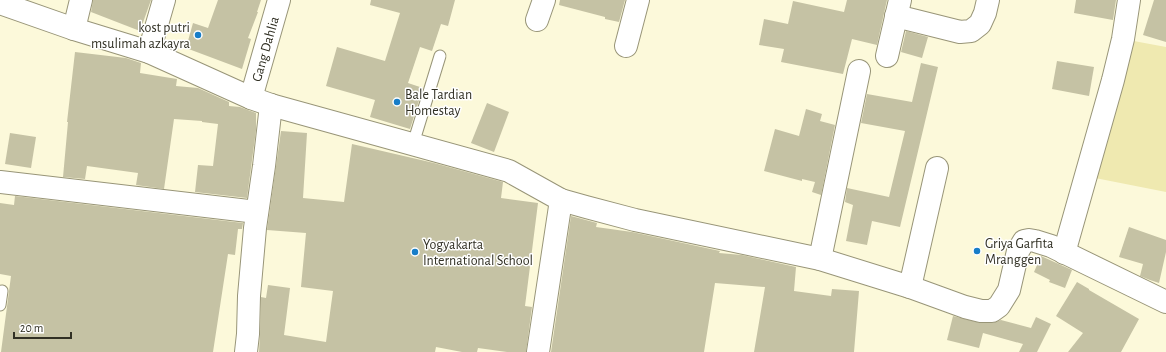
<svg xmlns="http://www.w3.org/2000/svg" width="1166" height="352" viewBox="0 0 1166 352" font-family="'Alegreya Sans',sans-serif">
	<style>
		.green { fill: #efe9b0 }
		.building { fill: #c5c2a4 }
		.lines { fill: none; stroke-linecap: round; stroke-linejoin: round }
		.lane-casing { stroke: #989578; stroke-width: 13 }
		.street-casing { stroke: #989578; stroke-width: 24 }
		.lane { stroke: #fff; stroke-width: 11 }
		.street { stroke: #fff; stroke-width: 22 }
		.poi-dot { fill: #177dc8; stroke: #fff; stroke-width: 1.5 }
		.labels { text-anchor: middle; stroke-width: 3; stroke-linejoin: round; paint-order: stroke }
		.poi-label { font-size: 14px; fill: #313024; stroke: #fff; text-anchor: start }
		.street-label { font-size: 14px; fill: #313024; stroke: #fff }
	</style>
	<rect width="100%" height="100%" fill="#fcf9da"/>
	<!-- green -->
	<polygon class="green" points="1123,39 1166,47 1166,192 1085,176"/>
	<!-- building -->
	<g class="building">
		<polygon points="93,0 151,0 140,31 91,12"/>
		<polygon points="218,0 261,0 257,12 258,12 248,38 251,39 242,69 186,48 193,23 208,28"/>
		<polygon points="371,0 455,0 448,26 441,24 432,51 420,47 408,83 423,88 410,129 370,117 375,100 326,86 337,47 385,61 400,13 370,5"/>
		<polygon points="560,0 625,0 619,22 605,19 605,17 559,5"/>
		<polygon points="847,0 887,0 877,45 852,39 843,74 781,62 784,49 759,45 764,19 788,24 793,1 844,12"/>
		<polygon points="1076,0 1116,0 1113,20 1074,13"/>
		<polygon points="1154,0 1166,0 1166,42 1143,35"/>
		<polygon points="906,31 928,37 922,58 901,52"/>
		<polygon points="75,52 126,58 141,63 140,73 177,79 176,86 198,88 229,102 229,106 240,107 256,113 256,130 247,198 195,192 198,165 213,166 218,124 202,122 202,121 174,119 164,189 136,185 138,173 87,166 85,179 63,177 68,122 67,122"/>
		<polygon points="1057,61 1094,67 1089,96 1052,89"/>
		<polygon points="921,63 938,67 900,227 872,221 867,245 846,241 853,205 845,202 847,188 889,197 905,131 861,123 867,94 912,102"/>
		<polygon points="487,103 509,112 494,152 471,143"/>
		<polygon points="806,109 822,114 820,121 835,125 821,195 812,192 815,182 802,179 802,181 764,171 775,129 799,136"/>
		<polygon points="281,131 307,133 303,198 344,202 352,144 434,163 503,182 501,198 538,203 525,306 532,307 526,352 507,352 478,348 477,352 462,352 436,347 435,352 259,352 260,334 261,297 266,298 268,285 290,288 284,335 326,342 333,291 301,287 306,233 267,230"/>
		<polygon points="10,133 36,137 31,168 5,164"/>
		<polygon points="15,196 243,223 242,229 238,229 235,255 228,254 213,352 1,352 11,276 0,274 0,203 14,205"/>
		<polygon points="571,216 597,223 596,227 632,232 720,251 719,253 742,255 796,267 794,291 831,296 832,289 859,291 854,352 754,352 765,287 715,283 704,352 551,352"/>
		<polygon points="1129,227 1166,240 1166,252 1159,283 1150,280 1140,276 1143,264 1119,257"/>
		<polygon points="1041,256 1072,270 1065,288 1049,282 1050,280 1034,272"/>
		<polygon points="1077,282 1089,289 1089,290 1139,319 1121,352 1068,352 1083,333 1056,316"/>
		<polygon points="953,316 981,323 992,323 1001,320 1031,328 1036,317 1051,324 1037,352 1019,352 1023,344 983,333 979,348 947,340"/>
	</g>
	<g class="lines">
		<!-- lane casing -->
		<g class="lane-casing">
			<g id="lane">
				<polyline points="413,144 440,56"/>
				<polyline points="0,305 2,291"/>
			</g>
		</g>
		<!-- street casing -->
		<g class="street-casing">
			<g id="street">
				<polyline points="0,3 74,29 149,52 251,98 271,105 509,171 561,200 586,207 635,220 820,259 910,287 965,307 981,311 992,311 999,306 1009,290 1018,251 1024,241 1029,240 1035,241 1051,246 1166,302"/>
				<polyline points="896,16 960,32 971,31 980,24 985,13 988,0"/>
				<polyline points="537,20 544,0"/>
				<polyline points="74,29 81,0"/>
				<polyline points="626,46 638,0"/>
				<polyline points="149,52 164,0"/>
				<polyline points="887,56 900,0"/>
				<polyline points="251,98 279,0"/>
				<polyline points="0,182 257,212"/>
				<polyline points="1064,253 1113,80 1123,39 1129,0"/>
				<polyline points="820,259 859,71"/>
				<polyline points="910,287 937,168"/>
				<polyline points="246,352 248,334 249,296 255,228 264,166 271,105"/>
				<polyline points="538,352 561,200"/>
			</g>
		</g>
		<!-- lane -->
		<use href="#lane" class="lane"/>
		<!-- street -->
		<use href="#street" class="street"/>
	</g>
	<!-- markers -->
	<g class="poi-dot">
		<circle cx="198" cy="35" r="4"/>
		<circle cx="397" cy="102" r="4"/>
		<circle cx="977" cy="251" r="4"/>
		<circle cx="415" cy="252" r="4"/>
	</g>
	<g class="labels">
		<!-- poi labels -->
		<g class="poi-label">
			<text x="190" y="32" text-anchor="end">kost putri<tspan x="190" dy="16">msulimah azkayra</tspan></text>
			<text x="405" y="99">Bale Tardian<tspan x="405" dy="16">Homestay</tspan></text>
			<text x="985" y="248">Griya Garfita<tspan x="985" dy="16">Mranggen</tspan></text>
			<text x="423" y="249">Yogyakarta<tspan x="423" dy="16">International School</tspan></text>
		</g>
		<!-- street labels -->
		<g class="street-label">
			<text transform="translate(265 49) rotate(-74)" y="5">Gang Dahlia</text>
		</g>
	</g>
	<!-- scale -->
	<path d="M14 332v6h57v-6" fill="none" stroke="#313024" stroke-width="2"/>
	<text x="20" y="332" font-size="12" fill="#313024" stroke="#ffffff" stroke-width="3" paint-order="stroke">20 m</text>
</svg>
